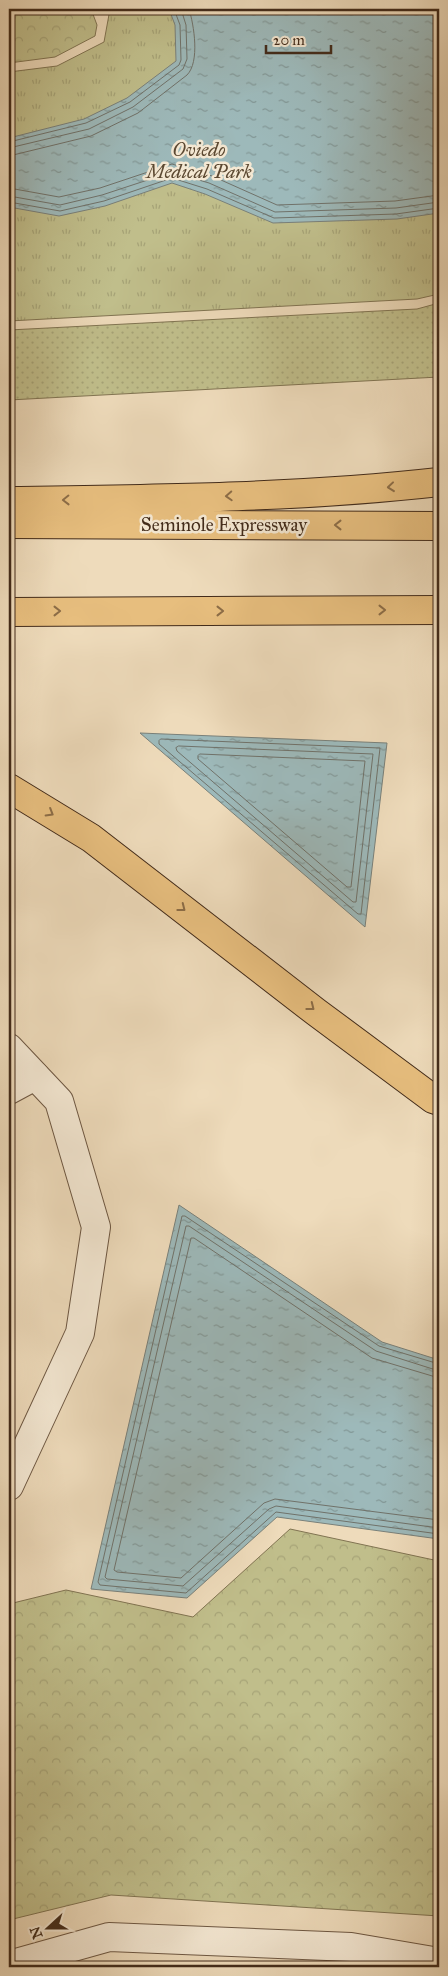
<svg xmlns="http://www.w3.org/2000/svg" width="448" height="1976" viewBox="0 0 448 1976" font-family="'IM FELL Great Primer',serif">
	<style>
		.grass { fill: url(#grass-dots); stroke: #817452 }
		.forest { fill: url(#forest-crowns); stroke: #817452 }
		.park { fill: url(#park-tufts); stroke: #817452 }
		.water { fill: url(#water-ripples); stroke: #79807a }
		.lines { fill: none; stroke-linecap: round; stroke-linejoin: round }
		.shore { stroke: #70726a; stroke-width: 1 }
		.minor-casing { stroke: #6d5742; stroke-width: 30 }
		.highway-casing { stroke: #422b1a; stroke-width: 30 }
		.minor { stroke: #f4e8d3; stroke-width: 28 }
		.highway { stroke: #e7be7e; stroke-width: 28 }
		.oneway { stroke: #8c6d47 }
		.labels { text-anchor: middle; stroke-width: 5; stroke-linejoin: round; paint-order: stroke }
		.park-label { font-size: 19px; font-style: italic; fill: #5b4831; stroke: #f4e8d3 }
		.street-label { font-size: 19px; fill: #422b1a; stroke: #f4e8d3 }
	</style>
	<defs>
		<pattern id="grass-dots" width="8" height="8" patternUnits="userSpaceOnUse" patternTransform="scale(1.25)"><rect width="8" height="8" fill="#c0be8b"/><path d="M2 2h.1M6 6h.1" fill="none" stroke="#a6a377" stroke-width="1.8" stroke-linecap="round"/></pattern>
		<pattern id="forest-crowns" width="20" height="18" patternUnits="userSpaceOnUse" patternTransform="scale(1.25)"><rect width="20" height="18" fill="#c0be8b"/><path d="M2 6a3 3 0 1 1 6 0M12 15a3 3 0 1 1 6 0" fill="none" stroke="#a6a377"/></pattern>
		<pattern id="park-tufts" width="24" height="20" patternUnits="userSpaceOnUse" patternTransform="scale(1.25)"><rect width="24" height="20" fill="#c0be8b"/><path d="M3 7l-1-3M5 7V3M7 7l1-3M15 17l-1-3M17 17v-4M19 17l1-3" fill="none" stroke="#a6a377"/></pattern>
		<pattern id="water-ripples" width="26" height="14" patternUnits="userSpaceOnUse" patternTransform="scale(1.25)"><rect width="26" height="14" fill="#9db9ba"/><path d="M2 4q2-2 4 0t4 0M15 11q2-2 4 0t4 0" fill="none" stroke="#829796"/></pattern>
	</defs>
	<rect width="100%" height="100%" fill="#eedbbb"/>
	<filter id="stains"><feTurbulence type="fractalNoise" baseFrequency=".004" numOctaves="4"/><feColorMatrix values="0 0 0 0 .2 0 0 0 0 .09 0 0 0 0 .02 0 0 0 .5 -.17"/></filter>
	<radialGradient id="worn" r=".72"><stop offset=".6" stop-color="#630" stop-opacity="0"/><stop offset="1" stop-color="#630" stop-opacity=".3"/></radialGradient>
	<!-- grass -->
	<polygon class="grass" points="439,303 439,377 9,400 9,330 417,309"/>
	<!-- forest -->
	<g class="forest">
		<polygon points="9,9 91,9 97,25 95,36 55,57 9,63"/>
		<polygon points="290,1529 434,1560 439,1563 439,1916 111,1895 9,1920 9,1604 66,1590 193,1617"/>
	</g>
	<!-- park -->
	<polygon class="park" points="110,9 439,9 439,294 417,299 9,321 9,72 57,66 104,42"/>
	<!-- water -->
	<g class="water">
		<polygon points="169,9 439,9 439,213 397,219 273,223 205,194 172,183 105,206 59,216 9,207 9,138 84,119 127,98 176,61 175,25"/>
		<polygon points="140,733 387,743 365,927"/>
		<polygon points="179,1205 382,1342 439,1360 439,1539 277,1517 187,1598 91,1589"/>
	</g>
	<g class="lines">
		<!-- shore -->
		<g class="shore">
			<polyline points="9,142 86,123 130,102 179,65 181,60 180,25 174,9"/>
			<polyline points="9,148 89,129 133,107 183,69 187,59 186,25 181,9"/>
			<path d="M9,156l82,-20 47,-23 49,-38c13,-13 7,-50 2,-66"/>
			<polyline points="9,188 59,197 100,188 172,164 212,176 277,205 395,201 439,195"/>
			<polyline points="9,196 60,205 102,195 172,172 209,183 275,212 396,208 439,202"/>
			<polyline points="9,202 60,211 104,201 172,178 207,189 274,218 396,214 439,208"/>
			<polygon points="161,739 380,748 361,914 358,914 159,744 159,741"/>
			<polygon points="179,746 373,754 356,902 353,902 177,751 176,748"/>
			<polygon points="200,754 365,761 351,887 347,887 198,759 198,756"/>
			<polyline points="439,1364 379,1346 185,1216 182,1216 98,1582 100,1585 186,1593 276,1512 439,1534"/>
			<polyline points="439,1371 376,1351 189,1226 186,1226 105,1577 107,1579 183,1586 269,1509 276,1506 439,1528"/>
			<polyline points="439,1378 372,1358 194,1238 191,1238 114,1570 117,1572 181,1578 264,1503 275,1499 439,1520"/>
		</g>
		<!-- minor casing -->
		<g class="minor-casing">
			<g id="minor">
				<polyline points="9,1048 59,1101 96,1227 80,1333 9,1486"/>
				<polyline points="9,1090 35,1076"/>
				<polyline points="9,1965 109,1937 351,1947 439,1962"/>
			</g>
		</g>
		<!-- highway casing -->
		<g class="highway-casing">
			<g id="highway">
				<path d="M9,501c143,-2 287,-3 430,-19"/>
				<polyline points="9,524 439,526"/>
				<polyline points="9,612 439,610"/>
				<polyline points="9,788 91,838 316,1012 433,1099 439,1101"/>
			</g>
		</g>
		<!-- minor -->
		<use href="#minor" class="minor"/>
		<!-- highway -->
		<use href="#highway" class="highway"/>
	</g>
	<!-- one-way arrows -->
	<defs><path id="oneway-chevron" d="M-2-3.5L2.5 0L-2 3.5" fill="none" stroke-width="1.6" stroke-linecap="round" stroke-linejoin="round" transform="scale(1.25)"/></defs>
	<g class="oneway">
		<use href="#oneway-chevron" transform="translate(391 487) rotate(174)"/>
		<use href="#oneway-chevron" transform="translate(229 496) rotate(177)"/>
		<use href="#oneway-chevron" transform="translate(66 500) rotate(179)"/>
		<use href="#oneway-chevron" transform="translate(338 525) rotate(-180)"/>
		<use href="#oneway-chevron" transform="translate(382 610)"/>
		<use href="#oneway-chevron" transform="translate(57 611)"/>
		<use href="#oneway-chevron" transform="translate(220 611)"/>
		<use href="#oneway-chevron" transform="translate(50 813) rotate(31)"/>
		<use href="#oneway-chevron" transform="translate(182 908) rotate(38)"/>
		<use href="#oneway-chevron" transform="translate(311 1007) rotate(38)"/>
	</g>
	<g class="labels">
		<!-- park labels -->
		<g class="park-label">
			<text x="199" y="156">Oviedo<tspan x="199" dy="22">Medical Park</tspan></text>
		</g>
		<!-- street labels -->
		<g class="street-label">
			<text x="224" y="531">Seminole Expressway</text>
		</g>
	</g>
	<!-- margin -->
	<rect width="448" height="1976" fill="none" stroke="#eedbbb" stroke-width="30"/>
	<rect x="10" y="10" width="428" height="1956" fill="none" stroke="#422b1a" stroke-width="2.5"/>
	<rect x="15" y="15" width="418" height="1946" fill="none" stroke="#422b1a"/>
	<!-- north arrow -->
	<g transform="translate(48 1928) rotate(249)" stroke="#f4e8d3" stroke-width="4" paint-order="stroke">
	<path d="M0-4L9 19L0 12L-9 19Z" fill="#422b1a"/>
	<text y="-8" font-size="14" font-weight="bold" text-anchor="middle" fill="#422b1a">N</text>
	</g>
	<!-- scale -->
	<path d="M266 45v8h65v-8" fill="none" stroke="#422b1a" stroke-width="2.5"/>
	<text x="273" y="45" font-size="15" fill="#422b1a" stroke="#f4e8d3" stroke-width="4" paint-order="stroke">20 m</text>
	<rect width="100%" height="100%" filter="url(#stains)"/>
	<rect width="100%" height="100%" fill="url(#worn)"/>
</svg>
